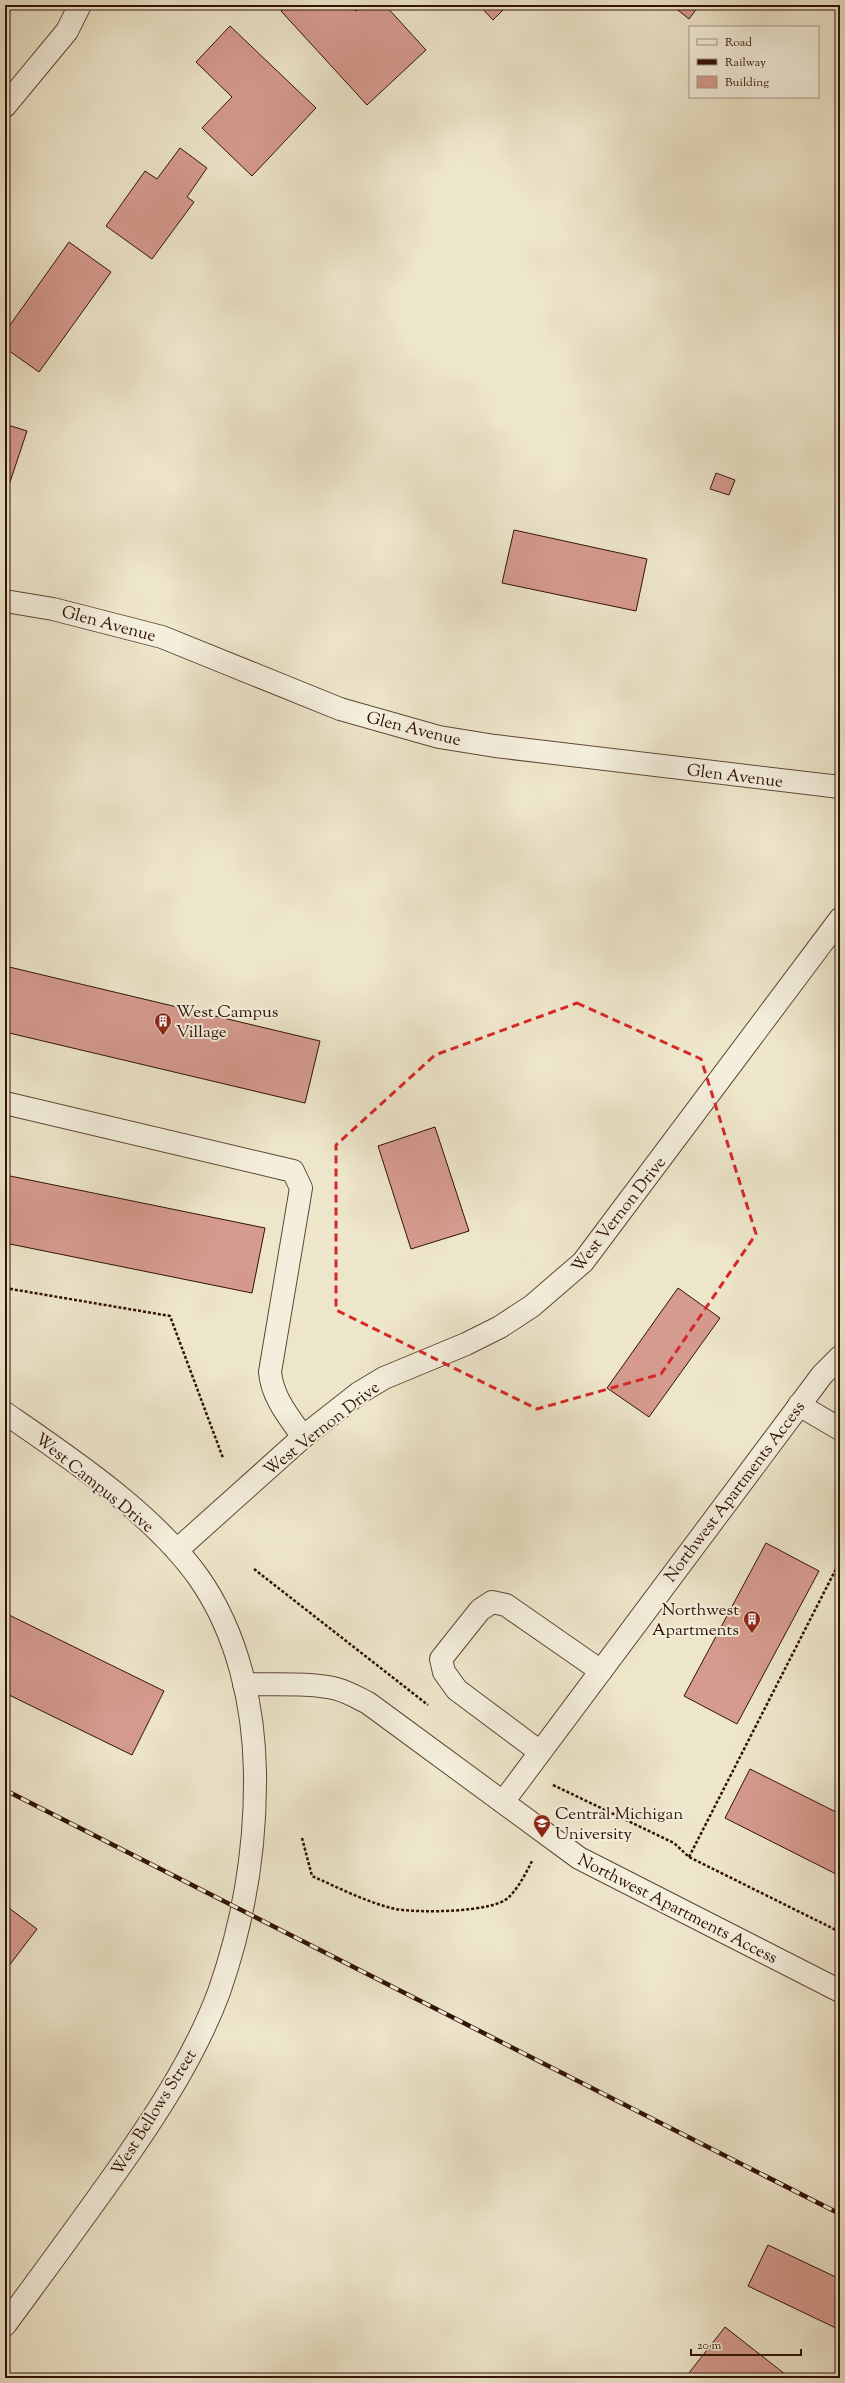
<svg xmlns="http://www.w3.org/2000/svg" width="845" height="2383" viewBox="0 0 845 2383" font-family="'Sorts Mill Goudy',serif">
	<style>
		.building { fill: #d69b8f; stroke: #301205 }
		.lines { fill: none; stroke-linecap: round; stroke-linejoin: round }
		.minor-casing { stroke: #604736; stroke-width: 24 }
		.path { stroke: #301205; stroke-width: 2.5; stroke-dasharray: 3 2; stroke-linecap: butt }
		.minor { stroke: #f4efdd; stroke-width: 22 }
		.rail-casing { stroke: #301205; stroke-width: 4.5 }
		.rail { stroke: #f4efdd; stroke-width: 3; stroke-dasharray: 9; stroke-linecap: butt }
		.marked { fill: none; stroke: #d62828; stroke-width: 3; stroke-dasharray: 8 5; stroke-linejoin: round }
		.labels { text-anchor: middle; stroke-width: 4; stroke-linejoin: round; paint-order: stroke }
		.street-label { font-size: 17px; fill: #301205; stroke: #f4efdd }
		.poi-label { font-size: 17px; fill: #301205; stroke: #f4efdd; text-anchor: start }
	</style>
	<rect width="100%" height="100%" fill="#eee6cb"/>
	<filter id="stains"><feTurbulence type="fractalNoise" baseFrequency=".005" numOctaves="4"/><feColorMatrix values="0 0 0 0 .2 0 0 0 0 .09 0 0 0 0 .02 0 0 0 .5 -.17"/></filter>
	<radialGradient id="worn" r=".72"><stop offset=".6" stop-color="#630" stop-opacity="0"/><stop offset="1" stop-color="#630" stop-opacity=".3"/></radialGradient>
	<!-- building -->
	<g class="building">
		<polygon points="288,5 351,5 356,11 362,5 385,5 426,50 367,105 281,11"/>
		<polygon points="479,5 508,5 493,20"/>
		<polygon points="676,5 695,5 698,7 689,19 674,7"/>
		<polygon points="230,26 316,108 252,176 202,128 232,97 196,62"/>
		<polygon points="180,148 207,168 187,197 194,202 152,259 106,226 145,171 157,179"/>
		<polygon points="69,242 111,272 39,372 5,348 5,332"/>
		<polygon points="5,424 27,431 5,497"/>
		<polygon points="716,473 735,480 729,495 710,489"/>
		<polygon points="514,530 647,559 636,611 502,583"/>
		<polygon points="5,966 320,1041 305,1103 5,1032"/>
		<polygon points="435,1127 469,1231 411,1249 378,1146"/>
		<polygon points="5,1175 265,1228 252,1293 5,1243"/>
		<polygon points="678,1288 720,1318 649,1417 607,1388"/>
		<polygon points="766,1543 819,1571 737,1724 684,1696"/>
		<polygon points="5,1613 164,1691 132,1755 5,1693"/>
		<polygon points="750,1769 840,1814 840,1876 725,1818"/>
		<polygon points="5,1905 37,1929 5,1971"/>
		<polygon points="768,2245 840,2279 840,2330 748,2286"/>
		<polygon points="725,2327 790,2378 685,2378"/>
	</g>
	<g class="lines">
		<!-- minor casing -->
		<g class="minor-casing">
			<g id="minor">
				<polyline points="5,106 67,31 80,5"/>
				<polyline points="5,601 53,609 162,637 340,709 439,737 495,746 840,787"/>
				<path d="M5,1103l288,68 8,17 -31,184c2,25 19,45 33,65"/>
				<polyline points="799,1405 840,1429"/>
				<path d="M5,1413c65,45 148,100 194,165 39,56 55,128 56,195 1,76 -11,148 -36,219 -22,59 -57,114 -93,166 -39,56 -80,111 -121,167"/>
				<polyline points="177,1550 303,1437 359,1393 384,1378 466,1344 500,1327 532,1306 583,1262 840,919"/>
				<path d="M244,1684c27,1 68,-2 93,5 11,3 21,9 31,14l211,155 261,133"/>
				<polyline points="540,1752 457,1690 444,1672 441,1659 480,1610 492,1602 506,1605 601,1671"/>
				<polyline points="503,1802 822,1375 840,1357"/>
			</g>
		</g>
		<!-- path -->
		<g class="path">
			<polyline points="5,1288 170,1316 223,1458"/>
			<polyline points="254,1569 428,1705"/>
			<polyline points="553,1785 674,1843 689,1857 840,1932"/>
			<path d="M302,1838l10,38c27,12 54,26 83,33 22,4 99,4 114,-12 10,-10 17,-24 23,-36"/>
			<polyline points="689,1857 840,1561"/>
		</g>
		<!-- minor -->
		<use href="#minor" class="minor"/>
		<!-- rail casing -->
		<g class="rail-casing">
			<polyline id="rail" points="5,1790 840,2214"/>
		</g>
		<!-- rail -->
		<use href="#rail" class="rail"/>
	</g>
	<!-- marked area -->
	<path class="marked" d="M577,1003l124,56 55,175 -95,140 -124,35 -201,-99v-165l99,-90z"/>
	<!-- icons -->
	<defs>
		<g id="building-pin" transform="scale(0.9)"><path d="M0 17L-7.5 6A9.5 9.5 0 1 1 7.5 6Z" fill="#8f2418" stroke="#f4efdd"/><path d="M-4-6H4V6H1V3H-1V6H-4ZM-2.5-4.3h1.7v1.8h-1.7ZM.8-4.3h1.7v1.8H.8ZM-2.5-1h1.7V.8h-1.7ZM.8-1h1.7V.8H.8Z" fill="#fff"/></g>
		<g id="university-pin" transform="scale(0.9)"><path d="M0 17L-7.5 6A9.5 9.5 0 1 1 7.5 6Z" fill="#8f2418" stroke="#f4efdd"/><path d="M0-5L7-2L0 1L-7-2ZM-4 1L0 2.5L4 1V4Q0 6-4 4Z" fill="#fff"/></g>
	</defs>
	<g fill-rule="evenodd">
		<use href="#building-pin" x="163" y="1021"/>
		<use href="#building-pin" x="752" y="1619"/>
		<use href="#university-pin" x="542" y="1823"/>
	</g>
	<g class="labels">
		<!-- street labels -->
		<g class="street-label">
			<text transform="translate(109 623) rotate(15)" y="6">Glen Avenue</text>
			<text transform="translate(414 728) rotate(14)" y="6">Glen Avenue</text>
			<text transform="translate(735 775) rotate(7)" y="6">Glen Avenue</text>
			<text transform="translate(618 1214) rotate(-52)" y="6">West Vernon Drive</text>
			<text transform="translate(321 1428) rotate(-38)" y="6">West Vernon Drive</text>
			<text transform="translate(95 1482) rotate(39)" y="6">West Campus Drive</text>
			<text transform="translate(734 1491) rotate(-53)" y="6">Northwest Apartments Access</text>
			<text transform="translate(678 1908) rotate(27)" y="6">Northwest Apartments Access</text>
			<text transform="translate(153 2112) rotate(-58)" y="6">West Bellows Street</text>
		</g>
		<!-- poi labels -->
		<g class="poi-label">
			<text x="176" y="1017">West Campus<tspan x="176" dy="20">Village</tspan></text>
			<text x="739" y="1615" text-anchor="end">Northwest<tspan x="739" dy="20">Apartments</tspan></text>
			<text x="555" y="1819">Central Michigan<tspan x="555" dy="20">University</tspan></text>
		</g>
	</g>
	<!-- margin -->
	<rect width="845" height="2383" fill="none" stroke="#eee6cb" stroke-width="20"/>
	<rect x="6" y="6" width="833" height="2371" fill="none" stroke="#301205" stroke-width="2"/>
	<rect x="10" y="10" width="825" height="2363" fill="none" stroke="#301205"/>
	<!-- legend -->
	<rect x="689" y="26" width="130" height="72" fill="#f4efdd" stroke="#a69787"/>
	<rect x="697" y="39" width="20" height="6" fill="#f4efdd" stroke="#a69787"/>
	<text x="725" y="46" font-size="12" fill="#301205">Road</text>
	<rect x="697" y="59" width="20" height="6" fill="#301205" stroke="#a69787"/>
	<text x="725" y="66" font-size="12" fill="#301205">Railway</text>
	<rect x="697" y="76" width="20" height="12" fill="#d69b8f" stroke="#a69787"/>
	<text x="725" y="86" font-size="12" fill="#301205">Building</text>
	<!-- scale -->
	<path d="M691 2349v6h110v-6" fill="none" stroke="#301205" stroke-width="2"/>
	<text x="697" y="2349" font-size="12" fill="#301205" stroke="#f4efdd" stroke-width="3" paint-order="stroke">20 m</text>
	<rect width="100%" height="100%" filter="url(#stains)"/>
	<rect width="100%" height="100%" fill="url(#worn)"/>
</svg>
